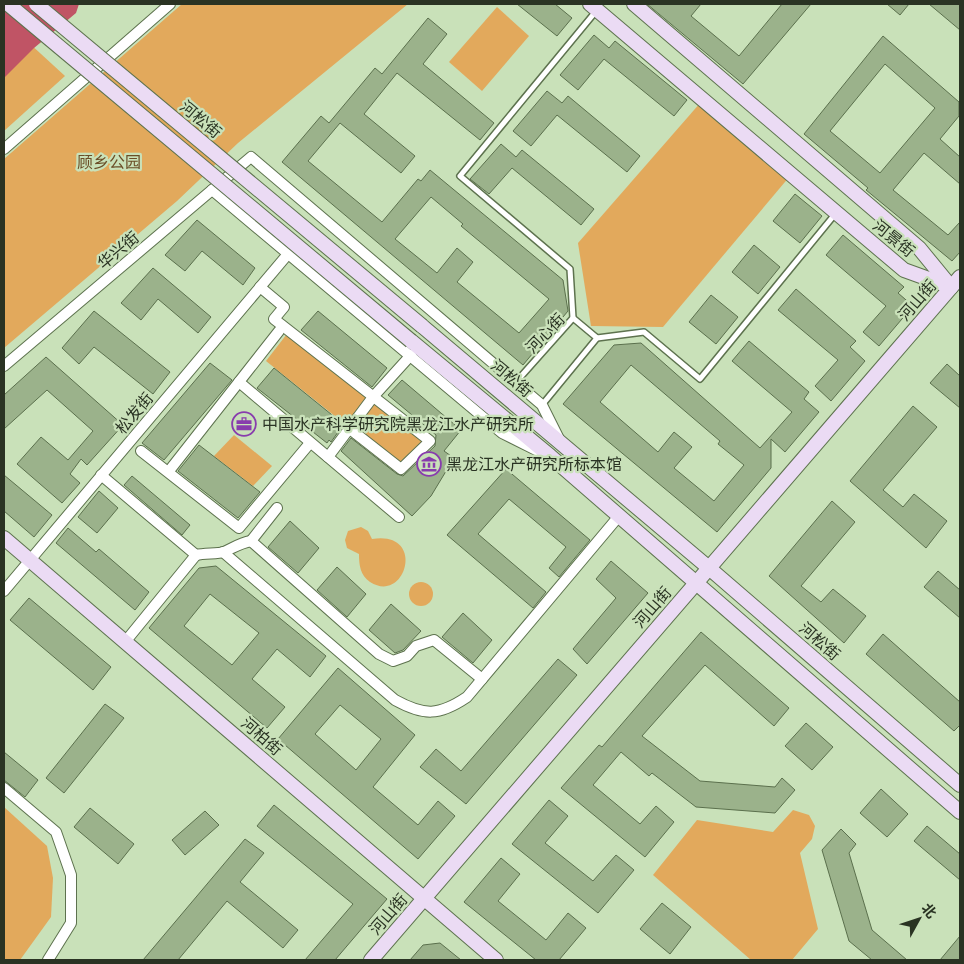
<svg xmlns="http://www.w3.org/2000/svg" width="964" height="964" viewBox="0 0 964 964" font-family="Inter,'Noto Sans SC',sans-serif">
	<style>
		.green { fill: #e2a95c }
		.water { fill: #c05465 }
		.building { fill: #9bb28b; stroke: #5b704d; fill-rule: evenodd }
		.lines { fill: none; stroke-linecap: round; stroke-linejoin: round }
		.lane-casing { stroke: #5d724e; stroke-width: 8 }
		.street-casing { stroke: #5d724e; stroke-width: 12 }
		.secondary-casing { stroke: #5d724e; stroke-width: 16 }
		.lane { stroke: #fff; stroke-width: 5 }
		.street { stroke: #fff; stroke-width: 10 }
		.secondary { stroke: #ebdbf4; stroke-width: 14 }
		.secondary-bridge-casing { stroke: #5d724e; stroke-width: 16; stroke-linecap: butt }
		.secondary-bridge { stroke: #ebdbf4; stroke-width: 14 }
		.labels { text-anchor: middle; stroke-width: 4.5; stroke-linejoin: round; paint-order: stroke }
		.street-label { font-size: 16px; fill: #2a3323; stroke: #c9e1b9 }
		.park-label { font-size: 16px; fill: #6b4e27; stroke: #c9e1b9 }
		.poi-label { font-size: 16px; fill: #2a3323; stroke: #c9e1b9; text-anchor: start }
	</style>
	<rect width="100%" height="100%" fill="#c9e1b9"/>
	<!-- green -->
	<g class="green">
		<polygon points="182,4 408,4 238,143 177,201 4,348 4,159"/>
		<polygon points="497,7 529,36 482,91 449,62"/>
		<polygon points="4,20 65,76 4,131"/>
		<polygon points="701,102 790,176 663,327 591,326 578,243"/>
		<polygon points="290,330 430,441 401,469 266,361"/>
		<polygon points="234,435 272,466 253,486 214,456"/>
		<path d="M361,527l7,4 4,8c55,-9 34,66 -2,43 -10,-7 -11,-17 -11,-28l-12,-6 -2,-8 3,-9z"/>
		<circle cx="421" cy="594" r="12"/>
		<polygon points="4,807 47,846 53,878 51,917 20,960 4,960"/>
		<polygon points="793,810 809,815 815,826 812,839 800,853 818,929 792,960 751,960 653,875 697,820 773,832"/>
	</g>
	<!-- water -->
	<polygon class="water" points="4,4 79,4 76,13 34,48 4,78"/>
	<!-- building -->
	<g class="building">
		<polygon points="517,4 555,4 572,18 557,36"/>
		<polygon points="647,4 701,4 691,16 739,56 782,4 811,4 743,84"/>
		<polygon points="887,4 909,4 900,15"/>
		<polygon points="929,4 960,4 960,30"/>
		<path d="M428,18l19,16 -24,30 71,59 -14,17 -83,-67 -33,41 51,42 -14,17 -61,-50 -32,38 74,61 36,-43 3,2 9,-11 133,110 5,31 -45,54 -241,-203 39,-46 8,7 46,-55 7,6zM431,197l32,27 -2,2 88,73 -30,34 -62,-51 16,-20 -16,-14 -20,25 -42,-34z"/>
		<polygon points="594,35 609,48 615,41 687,100 674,116 604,59 578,90 560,75"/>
		<path d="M883,36l76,66v14l-19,23 20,18v27l-36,-31 -31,37 55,45 12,-13v30l-8,9 -86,-71 2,-2 -64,-54zM885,64l50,44 -55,65 -50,-42z"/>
		<polygon points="547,91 562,103 568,96 640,156 627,172 557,115 531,146 513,131"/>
		<polygon points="501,144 516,157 522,150 594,209 581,225 512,168 489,194 470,179"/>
		<polygon points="795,194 822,216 800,243 773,221"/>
		<polygon points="197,220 255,268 243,285 202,251 185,271 165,255"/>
		<polygon points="843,235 904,287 898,293 913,306 879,346 863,332 886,306 826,255"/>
		<polygon points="754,245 780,267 758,294 732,272"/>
		<polygon points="153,268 211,317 198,333 158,299 141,320 121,303"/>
		<polygon points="796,289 856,341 850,347 865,361 831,401 815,386 838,360 778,310"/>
		<polygon points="711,295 738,317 716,344 689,322"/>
		<polygon points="94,311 170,372 153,394 94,347 79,364 62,348"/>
		<polygon points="318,311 387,368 372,387 301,330"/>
		<path d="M749,341l60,51 -5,7 15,13 -34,40 -14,-13v29l-54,64 -154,-128 51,-59 27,-2 119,105 32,-36 -60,-51zM631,365l89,76 -2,3 26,21 -30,36 -40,-33 18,-21 -18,-15 -16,20 -58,-50z"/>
		<polygon points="46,357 123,425 87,465 81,459 70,474 80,483 62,503 17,464 41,437 68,460 93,431 47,390 4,429 4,395"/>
		<polygon points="210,363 232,380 164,460 142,443"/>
		<polygon points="947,364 960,376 960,408 930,383"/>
		<polygon points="274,368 342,423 343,425 331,442 329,440 327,443 257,388"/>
		<polygon points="402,380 461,430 444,451 454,458 431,496 412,516 341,451 351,438 397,474 403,476 435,446 436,435 388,395"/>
		<polygon points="913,406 937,427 883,490 903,507 914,494 947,521 926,548 850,481"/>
		<polygon points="199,445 260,492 238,518 178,471"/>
		<polygon points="506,469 590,540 559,577 549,568 566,547 509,499 478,534 546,592 533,608 447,535"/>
		<polygon points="4,475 52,515 34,537 4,511"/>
		<polygon points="132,476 190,525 182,535 124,485"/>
		<polygon points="99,491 118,508 97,533 78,517"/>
		<polygon points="832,501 855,522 801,586 821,602 833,589 866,616 844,643 769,576"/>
		<polygon points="290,521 319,548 298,573 268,547"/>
		<polygon points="68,528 96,552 99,549 149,592 135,610 56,543"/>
		<polygon points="611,561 648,593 587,664 573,649 616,598 596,579"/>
		<path d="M216,566l110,90 -16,21 -33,-28 -25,30 33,28 -18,21 -118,-100 50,-60zM210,594l49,39 -27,32 -48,-39z"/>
		<polygon points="337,567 366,594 347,617 317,590"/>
		<polygon points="938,571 960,590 960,618 924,587"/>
		<polygon points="29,598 111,667 93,690 10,620"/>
		<polygon points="391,604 421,631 403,650 395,653 369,630"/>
		<polygon points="463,613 492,640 473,663 442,637"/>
		<polygon points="701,632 789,708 774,726 705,665 642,736 700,781 775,787 782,778 795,790 775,813 696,807 652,773 649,776 621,752 593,785 640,824 656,806 674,822 645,857 561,788 599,745 602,747"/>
		<polygon points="883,634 960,702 960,725 954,731 866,654"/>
		<polygon points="558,659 577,675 466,804 420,767 436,749 461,771"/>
		<path d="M338,668l77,67 -42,52 45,38 20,-24 17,15 -37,43 -140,-120zM340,705l41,34 -25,31 -41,-36z"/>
		<polygon points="105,704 124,718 64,793 46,778"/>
		<polygon points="806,723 833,747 812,770 785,746"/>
		<polygon points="4,752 38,780 25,797 4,780"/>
		<polygon points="881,789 908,814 887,837 860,813"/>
		<polygon points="549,800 568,816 545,843 593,881 616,855 634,870 598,913 512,844"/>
		<polygon points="274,805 387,899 335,960 305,960 353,904 257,826"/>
		<polygon points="90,808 134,844 118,864 74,827"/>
		<polygon points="205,811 219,825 185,855 172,840"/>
		<polygon points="927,826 960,854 960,880 914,841"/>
		<polygon points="841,829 856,844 849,853 872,930 907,960 872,960 849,941 822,850"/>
		<polygon points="245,839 264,853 240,882 298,930 283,948 227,901 178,960 143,960"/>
		<polygon points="501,858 520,874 498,901 546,940 568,913 586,928 559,960 536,960 464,902"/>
		<polygon points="662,903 691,927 670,954 640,929"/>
		<polygon points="960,936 960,960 940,960"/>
		<polygon points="440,943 461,960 410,960 423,945"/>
	</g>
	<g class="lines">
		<!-- lane casing -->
		<g class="lane-casing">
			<g id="lane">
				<polyline points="573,318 570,269 460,176 597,10"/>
				<polyline points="597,338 644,332 700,379 836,213"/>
				<polyline points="516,382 573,318 597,338 542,405"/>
			</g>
		</g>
		<!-- street casing -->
		<g class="street-casing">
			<g id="street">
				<polyline points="4,149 170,4"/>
				<polyline points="212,190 502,433 536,450"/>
				<polyline points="260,287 284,307 274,319 430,441 401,469 350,429"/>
				<polyline points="4,366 251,157 542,405 559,439"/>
				<polyline points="239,382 399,517"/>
				<polyline points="141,451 239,528 310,443"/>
				<polyline points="328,457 373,397 411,355"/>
				<polyline points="169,471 279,331"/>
				<path d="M101,475l95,80c9,-2 21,-1 28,-3 9,-4 16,-9 27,-11l128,113 14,7 14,-5 9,-10 18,-6 48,39"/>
				<polyline points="251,541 277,508"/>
				<path d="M223,552l172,148c29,16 44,16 72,-3l152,-181"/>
				<polyline points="4,591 288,254"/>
				<polyline points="125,642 196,555"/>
				<polyline points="4,788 56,832 71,875 71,923 48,960"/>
			</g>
		</g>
		<!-- secondary casing -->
		<g class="secondary-casing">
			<g id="secondary">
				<polyline points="590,4 904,270 951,287"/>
				<polyline points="634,4 919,248 951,287"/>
				<polyline points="422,326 709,568 960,785"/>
				<polyline points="411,341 550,456 960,812"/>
				<polyline points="4,538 496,960"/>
				<polyline points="371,960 960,277"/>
			</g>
		</g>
		<!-- lane -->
		<use href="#lane" class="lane"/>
		<!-- street -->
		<use href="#street" class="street"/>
		<!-- secondary -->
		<use href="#secondary" class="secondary"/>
		<!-- secondary-bridge casing -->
		<g class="secondary-bridge-casing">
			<g id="secondary-bridge">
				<polyline points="8,4 411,341"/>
				<polyline points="36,4 422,326"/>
			</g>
		</g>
		<!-- secondary-bridge -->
		<use href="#secondary-bridge" class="secondary-bridge"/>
	</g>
	<!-- icons -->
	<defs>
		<g id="office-ring" transform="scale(1.25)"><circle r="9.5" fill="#c9e1b9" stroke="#883cad" stroke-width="1.5"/><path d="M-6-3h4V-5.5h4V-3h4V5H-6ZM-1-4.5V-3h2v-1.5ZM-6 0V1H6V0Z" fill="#883cad"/></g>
		<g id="museum-ring" transform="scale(1.25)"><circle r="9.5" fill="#c9e1b9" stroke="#883cad" stroke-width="1.5"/><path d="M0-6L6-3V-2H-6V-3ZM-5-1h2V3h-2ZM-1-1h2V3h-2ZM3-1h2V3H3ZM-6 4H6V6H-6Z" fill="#883cad"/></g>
	</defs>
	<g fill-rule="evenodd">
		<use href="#office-ring" x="244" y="424"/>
		<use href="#museum-ring" x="429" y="464"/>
	</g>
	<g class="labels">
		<!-- street labels -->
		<g class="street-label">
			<text transform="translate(201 119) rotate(40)" y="6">河松街</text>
			<text transform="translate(894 238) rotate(39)" y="6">河景街</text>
			<text transform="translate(118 250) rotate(-40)" y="6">华兴街</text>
			<text transform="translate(917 300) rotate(-49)" y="6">河山街</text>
			<text transform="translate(545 333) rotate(-46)" y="6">河心街</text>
			<text transform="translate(512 378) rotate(40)" y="6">河松街</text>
			<text transform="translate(134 413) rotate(-50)" y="6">松发街</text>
			<text transform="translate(652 607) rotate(-49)" y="6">河山街</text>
			<text transform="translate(820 641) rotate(41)" y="6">河松街</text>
			<text transform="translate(262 736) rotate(41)" y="6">河柏街</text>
			<text transform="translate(388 914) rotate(-49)" y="6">河山街</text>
		</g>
		<!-- park labels -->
		<g class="park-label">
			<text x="109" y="168">顾乡公园</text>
		</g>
		<!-- poi labels -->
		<g class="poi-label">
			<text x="262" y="430">中国水产科学研究院黑龙江水产研究所</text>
			<text x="446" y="470">黑龙江水产研究所标本馆</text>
		</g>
	</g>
	<!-- border -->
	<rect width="964" height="964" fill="none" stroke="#2a3323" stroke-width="10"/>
	<!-- north arrow -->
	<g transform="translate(919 919) rotate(50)" stroke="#c9e1b9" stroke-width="4" paint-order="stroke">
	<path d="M0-4L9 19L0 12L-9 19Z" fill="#2a3323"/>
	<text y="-8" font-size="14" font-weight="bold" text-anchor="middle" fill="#2a3323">北</text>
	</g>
</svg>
